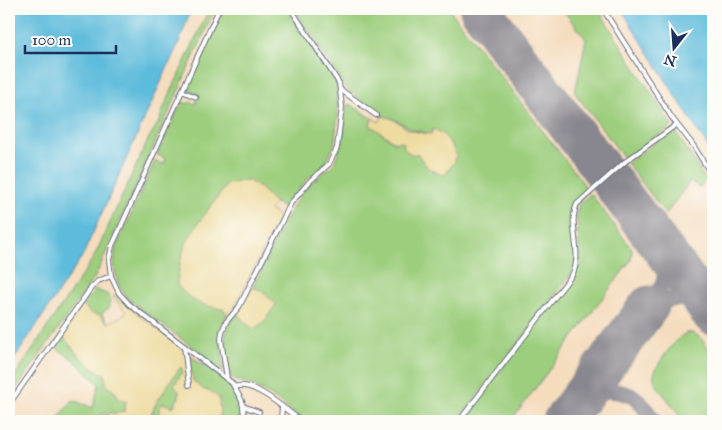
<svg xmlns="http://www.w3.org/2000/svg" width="722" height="430" viewBox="0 0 722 430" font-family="'IM FELL Great Primer',serif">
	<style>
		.green { fill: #9cce7d; stroke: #5c7e6e }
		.sand { fill: #eeda9e; stroke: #84847e }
		.water { fill: #5dbbdb; stroke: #3c759c }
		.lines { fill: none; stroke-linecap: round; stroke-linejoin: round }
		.taxiway { stroke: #88868e; stroke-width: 16 }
		.runway { stroke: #88868e; stroke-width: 41 }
		.service-casing { stroke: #676c7f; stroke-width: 6 }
		.service { stroke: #fff; stroke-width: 4 }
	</style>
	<rect width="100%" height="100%" fill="#fdfcf7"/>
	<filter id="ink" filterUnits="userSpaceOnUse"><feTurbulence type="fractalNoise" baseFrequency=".02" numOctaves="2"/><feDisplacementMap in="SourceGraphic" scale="10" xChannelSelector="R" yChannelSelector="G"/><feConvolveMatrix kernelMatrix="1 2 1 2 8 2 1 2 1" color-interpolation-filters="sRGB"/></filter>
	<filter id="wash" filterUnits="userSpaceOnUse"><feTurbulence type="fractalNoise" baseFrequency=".0096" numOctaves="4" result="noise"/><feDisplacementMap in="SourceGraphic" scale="20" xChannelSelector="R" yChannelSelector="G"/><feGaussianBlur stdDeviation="1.12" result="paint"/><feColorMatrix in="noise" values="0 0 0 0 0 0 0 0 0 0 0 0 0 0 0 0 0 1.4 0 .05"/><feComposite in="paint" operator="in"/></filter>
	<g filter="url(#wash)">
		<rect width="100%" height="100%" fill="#f4dcbd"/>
		<!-- green -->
		<g class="green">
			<polygon points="209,9 215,9 95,277 9,399 9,385 94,257 149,138 158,123 160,122 161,114"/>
			<path d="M224,9h63l49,73 2,33 -4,31 -9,19 -19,15 -22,29 -16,-12 -41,-13 -17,23 -25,39 -8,38 47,25 3,6 -8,15 5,41 -96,-72c-13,-15 -16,-33 -12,-52l39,-86 9,3 2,-5 -9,-4 25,-54 5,3 2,-2 6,2 5,-8 -13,-7z"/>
			<path d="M294,9h155l140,182 -13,12 -3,8 2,52 -5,13 -112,145h-154l-34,-26 -25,-13 -11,-2 -4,-4c-4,-25 -12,-41 7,-62l3,4 17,10 12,-13 -9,-25 -7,-3 33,-69 13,-21 12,-14 23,-19 9,-25 4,-34 3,-1 22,14 -2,7 25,18 4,-2 5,2 1,3 12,7 10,14 9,5h12c6,-13 11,-23 -2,-33 -5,-4 -6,-8 -13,-9l-2,4 -18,-4 -19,-11 -11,-3 -37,-27z"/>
			<polygon points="562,9 598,9 672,126 625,159 575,93 586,39"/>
			<polygon points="674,129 706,180 699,188 690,181 666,214 627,163"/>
			<path d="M591,194l41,55 -1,11 -120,161h-49l112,-145c10,-20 2,-44 3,-65l2,-7z"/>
			<polygon points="95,290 107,294 111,301 108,304 110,306 102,314 108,323 99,315 90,313 82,306"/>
			<path d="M686,333h7l7,4 13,18v66h-29l-29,-38c-1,-4 -2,-7 0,-12 5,-11 21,-33 31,-38z"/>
			<path d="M61,335c11,12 28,35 44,39 4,11 9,23 21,27l-1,9 -6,3 -18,1 -1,7h-44l17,-21 20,8 6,-24 -24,-23 -21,-15z"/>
			<path d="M190,357c28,18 49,28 52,64h-26l4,-7 -8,-22 -8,-2 -11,-9 -1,-9 -2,-2z"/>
			<path d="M179,368h4v3l-9,15 5,5c0,14 -10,17 -21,22l-2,8h-6l5,-16z"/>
		</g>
		<!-- sand -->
		<g class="sand">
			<path d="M383,116c10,2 15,6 23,12 7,4 17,5 25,6l2,-5c13,4 19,16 24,28l-3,1 1,4c-5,4 -6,9 -11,13h-2l-15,-8 -10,-14 -4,2 -9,-6v-6l-5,-2 -3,2 -26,-18 2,-7 7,4z"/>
			<path d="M248,180l13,9 14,14 -5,7 10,7 -45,89 -8,9 -3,-6c-19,-2 -36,-8 -47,-25 1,-12 4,-27 8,-38 10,-22 28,-41 42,-62z"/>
			<polygon points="253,287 260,290 276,304 265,321 254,329 248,325 237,314"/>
			<path d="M114,295l96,75 -20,-13v13l2,2 1,9 11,9 8,2 7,6 1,16 -4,7h-60l6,-18 11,4 6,-10v-6l-5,-5 9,-15 -2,-4 -5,6 -21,32 -7,16h-48l-1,-4 2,-3 18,-1 6,-2 1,-10 -9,-3 1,-3 -12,-11 -1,-10c-16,-4 -33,-27 -44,-39l21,-29h3l5,7 9,2 9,8 14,-7 4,-4 -12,-14z"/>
		</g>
		<!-- water -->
		<g class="water">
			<polygon points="9,9 191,9 180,40 83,255 9,367"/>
			<polygon points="621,9 713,9 713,155"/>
		</g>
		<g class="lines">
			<!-- taxiway -->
			<g class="taxiway">
				<path d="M648,311c22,-19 49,-15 65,7"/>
				<path d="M619,346c12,-20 29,-37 41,-57 19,-31 -22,-71 -39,-95"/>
				<polyline points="602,369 611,360 626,340"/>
				<path d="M565,421c14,-18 28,-35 54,-29 5,1 10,2 15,5 8,6 14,16 20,24"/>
			</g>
			<!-- runway -->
			<g class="runway">
				<polyline points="480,9 713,315"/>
				<polyline points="563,421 649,306"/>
			</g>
		</g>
	</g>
	<g filter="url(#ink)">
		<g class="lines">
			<!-- service casing -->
			<g class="service-casing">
				<g id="service">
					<polyline points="219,9 118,233 112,246 109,260 111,276 119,293 129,304 232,383 242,401 245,421"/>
					<polyline points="603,9 672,118 693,145 713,177"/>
					<polyline points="341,90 376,115"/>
					<polyline points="182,91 196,97"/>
					<polyline points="184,346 189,385"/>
					<polyline points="227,378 221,340 222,332 226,322 239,307 291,203 310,181 329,164 337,148 342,107 339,83 291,9"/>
					<path d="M235,387c18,-8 52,24 66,34"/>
					<polyline points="9,404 91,288 98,281 111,276"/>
					<polyline points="243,406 259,412"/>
					<polyline points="108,419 109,421"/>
					<polyline points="279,421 281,419 282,407"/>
					<path d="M459,421l113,-146c12,-22 -5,-49 5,-71l49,-43 50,-36"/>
				</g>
			</g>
			<!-- service -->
			<use href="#service" class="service"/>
		</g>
	</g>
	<!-- margin -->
	<rect width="722" height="430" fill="none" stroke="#fdfcf7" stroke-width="30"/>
	<!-- north arrow -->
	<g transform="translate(674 48) rotate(197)" stroke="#fdfcf7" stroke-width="4" paint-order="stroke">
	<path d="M0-4L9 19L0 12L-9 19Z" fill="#1b2f5e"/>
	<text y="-8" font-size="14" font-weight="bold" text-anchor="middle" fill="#1b2f5e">N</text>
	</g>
	<!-- scale -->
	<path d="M25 45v8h91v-8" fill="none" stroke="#1b2f5e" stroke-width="2.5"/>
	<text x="32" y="45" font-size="15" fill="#1b2f5e" stroke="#fdfcf7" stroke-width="4" paint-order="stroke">100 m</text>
</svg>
